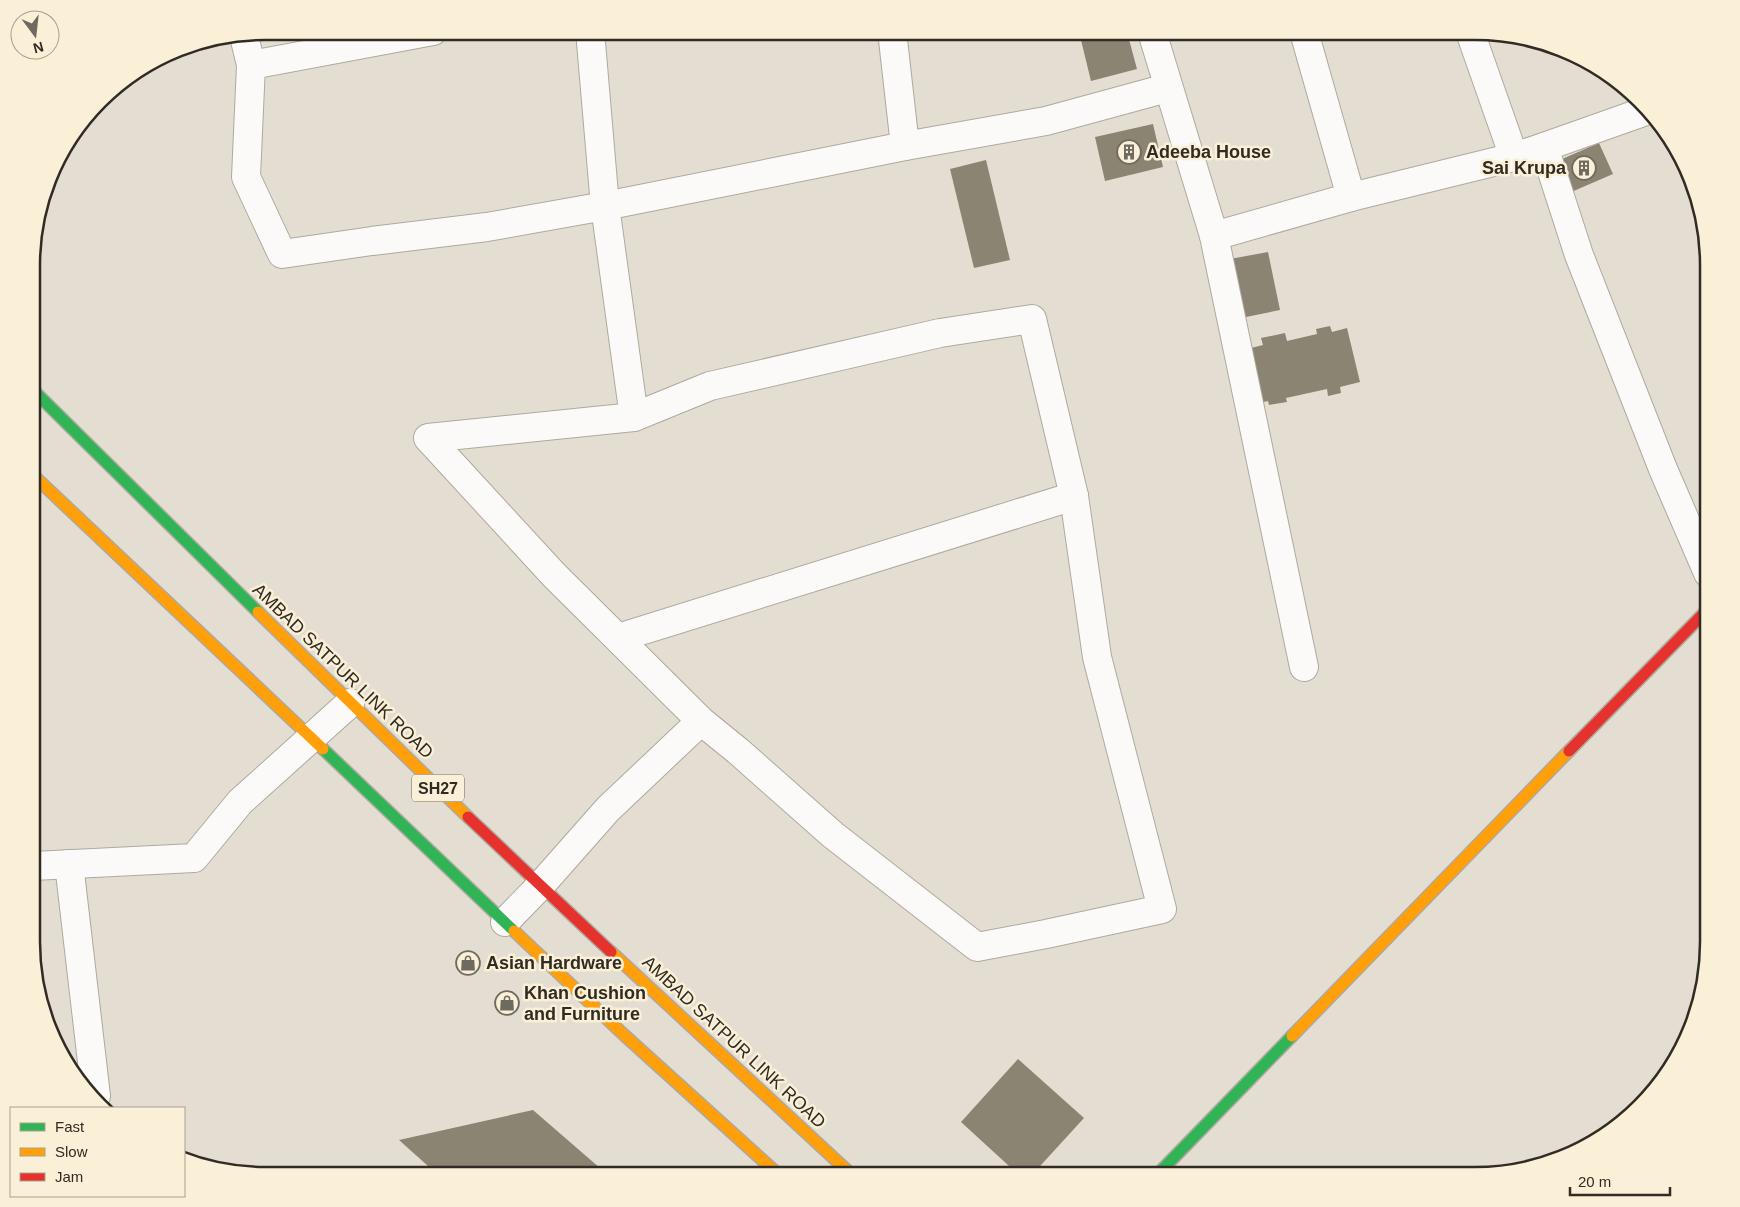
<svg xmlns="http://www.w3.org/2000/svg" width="1740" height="1207" viewBox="0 0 1740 1207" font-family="Helvetica,sans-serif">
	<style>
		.building { fill: #8b8473 }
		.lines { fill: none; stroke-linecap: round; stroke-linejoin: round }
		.street-casing { stroke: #aea9a0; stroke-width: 30 }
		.fast-casing { stroke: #aea9a0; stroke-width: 14 }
		.slow-casing { stroke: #aea9a0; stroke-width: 14 }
		.jam-casing { stroke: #aea9a0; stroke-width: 14 }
		.street { stroke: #fbfaf8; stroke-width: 28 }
		.fast { stroke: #30b455; stroke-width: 11 }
		.slow { stroke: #ff9f0a; stroke-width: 11 }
		.jam { stroke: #e5322d; stroke-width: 11 }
		.labels { text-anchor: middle; stroke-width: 5; stroke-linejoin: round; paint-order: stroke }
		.shield { fill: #faefd7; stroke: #6d6659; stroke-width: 1 }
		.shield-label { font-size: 16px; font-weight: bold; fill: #302b23 }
		.poi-label { font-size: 18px; font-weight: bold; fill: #302b23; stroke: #faefd7; text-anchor: start }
		.street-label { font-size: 18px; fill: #302b23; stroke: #faefd7 }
		.rim { fill: none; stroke: #302b23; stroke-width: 2.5 }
	</style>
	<rect width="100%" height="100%" fill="#e4ded2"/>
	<!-- building -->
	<g class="building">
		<polygon points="1099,32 1127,32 1137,69 1091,81 1080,36"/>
		<polygon points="1153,124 1163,167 1105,181 1095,137"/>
		<polygon points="1599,143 1613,174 1569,193 1555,162"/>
		<polygon points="986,160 1010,260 974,268 950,169"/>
		<polygon points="1268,252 1280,310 1241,318 1230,259"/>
		<polygon points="1330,326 1332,332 1347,328 1360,382 1340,387 1341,393 1328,396 1327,389 1286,398 1287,402 1269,405 1268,401 1255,404 1243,350 1263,345 1261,338 1285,333 1287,341 1317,334 1316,329"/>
		<polygon points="1018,1059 1084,1118 1031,1176 1020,1176 961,1122"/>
		<polygon points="533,1110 608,1175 438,1175 399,1140"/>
	</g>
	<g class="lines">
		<!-- street casing -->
		<g class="street-casing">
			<g id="street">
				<polyline points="590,31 605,206 634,417"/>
				<polyline points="892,31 905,146"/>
				<polyline points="1152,32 1214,236 1351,197 1514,157 1544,147 1579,255 1663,469 1708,573"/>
				<polyline points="1304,32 1351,197"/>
				<polyline points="1470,32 1514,157"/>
				<polyline points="244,36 251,65 246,177 282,254 372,241 487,227 605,206 905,146 1046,121 1167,88"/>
				<polyline points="251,65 433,31"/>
				<polyline points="1544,147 1643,112"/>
				<polyline points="1214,236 1304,667"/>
				<polyline points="618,638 1074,496"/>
				<polyline points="69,864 96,1096"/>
				<polyline points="33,866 194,858 240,802 350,703"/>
				<polyline points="505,922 540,886 608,809 701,721 554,575 428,438 634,417 710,386 940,333 1032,319 1074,496 1097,657 1162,909 1046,934 977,947 833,835 738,751 701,721"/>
			</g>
		</g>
		<!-- fast casing -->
		<g class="fast-casing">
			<g id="fast">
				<polyline points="33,390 258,612"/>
				<polyline points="323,749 514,931"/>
				<polyline points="1156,1176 1292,1036"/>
			</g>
		</g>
		<!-- slow casing -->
		<g class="slow-casing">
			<g id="slow">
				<polyline points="33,475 323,749"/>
				<polyline points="258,612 468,817"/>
				<polyline points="514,931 623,1034 779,1175"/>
				<polyline points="611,952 853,1176"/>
				<polyline points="1292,1036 1569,751"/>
			</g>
		</g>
		<!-- jam casing -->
		<g class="jam-casing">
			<g id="jam">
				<polyline points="1569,751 1708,609"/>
				<polyline points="468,817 611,952"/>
			</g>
		</g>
		<!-- street -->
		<use href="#street" class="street"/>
		<!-- fast -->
		<use href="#fast" class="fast"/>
		<!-- slow -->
		<use href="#slow" class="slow"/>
		<!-- jam -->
		<use href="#jam" class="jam"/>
	</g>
	<!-- icons -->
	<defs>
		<g id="building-ring" transform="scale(1.25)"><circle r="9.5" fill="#faefd7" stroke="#6f6a60" stroke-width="1.5"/><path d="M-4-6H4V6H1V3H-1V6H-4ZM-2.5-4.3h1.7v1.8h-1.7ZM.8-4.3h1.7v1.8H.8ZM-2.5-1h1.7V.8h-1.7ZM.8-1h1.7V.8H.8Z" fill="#6f6a60"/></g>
		<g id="shop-ring" transform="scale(1.25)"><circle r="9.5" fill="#faefd7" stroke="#6f6a60" stroke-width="1.5"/><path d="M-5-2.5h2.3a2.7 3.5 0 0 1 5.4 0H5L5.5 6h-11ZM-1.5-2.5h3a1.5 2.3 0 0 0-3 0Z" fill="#6f6a60"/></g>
	</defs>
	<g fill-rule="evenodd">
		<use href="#building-ring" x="1129" y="152"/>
		<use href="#building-ring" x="1584" y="168"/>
		<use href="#shop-ring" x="468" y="963"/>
		<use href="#shop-ring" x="507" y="1003"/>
	</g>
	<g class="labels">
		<!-- shield labels -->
		<rect class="shield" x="412" y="774.5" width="52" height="27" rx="4"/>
		<g class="shield-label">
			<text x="438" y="794">SH27</text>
		</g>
		<!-- poi labels -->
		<g class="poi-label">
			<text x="1146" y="158">Adeeba House</text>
			<text x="1566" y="174" text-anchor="end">Sai Krupa</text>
			<text x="486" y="969">Asian Hardware</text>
			<text x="524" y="999">Khan Cushion<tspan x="524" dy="21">and Furniture</tspan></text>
		</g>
		<!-- street labels -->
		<g class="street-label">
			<text transform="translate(343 671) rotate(44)" y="6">AMBAD SATPUR LINK ROAD</text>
			<text transform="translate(734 1042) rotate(43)" y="6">AMBAD SATPUR LINK ROAD</text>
		</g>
	</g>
	<!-- crop -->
	<path d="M0 0H1740V1207H0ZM265 40H1475A225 225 0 0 1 1700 265V942A225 225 0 0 1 1475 1167H265A225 225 0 0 1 40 942V265A225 225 0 0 1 265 40Z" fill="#faefd7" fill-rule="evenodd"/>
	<path class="rim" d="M265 40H1475A225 225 0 0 1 1700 265V942A225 225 0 0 1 1475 1167H265A225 225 0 0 1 40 942V265A225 225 0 0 1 265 40Z"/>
	<!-- legend -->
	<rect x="10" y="1107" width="175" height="90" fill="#faefd7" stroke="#a9a18f"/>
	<rect x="20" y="1123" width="25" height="8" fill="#30b455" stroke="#a9a18f"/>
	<text x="55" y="1132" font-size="15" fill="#302b23">Fast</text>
	<rect x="20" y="1148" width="25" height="8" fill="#ff9f0a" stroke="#a9a18f"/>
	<text x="55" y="1157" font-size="15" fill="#302b23">Slow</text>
	<rect x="20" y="1173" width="25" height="8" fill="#e5322d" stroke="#a9a18f"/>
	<text x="55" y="1182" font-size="15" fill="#302b23">Jam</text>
	<!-- north arrow -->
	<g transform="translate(35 35) rotate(165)"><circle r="24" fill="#faefd7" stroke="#a9a18f"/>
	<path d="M0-4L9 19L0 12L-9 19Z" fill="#6f6a60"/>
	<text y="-8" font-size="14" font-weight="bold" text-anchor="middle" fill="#302b23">N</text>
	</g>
	<!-- scale -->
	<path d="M1570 1187v8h100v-8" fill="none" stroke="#302b23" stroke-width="2.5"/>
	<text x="1578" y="1187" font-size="15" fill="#302b23" stroke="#faefd7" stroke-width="4" paint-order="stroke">20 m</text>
</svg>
